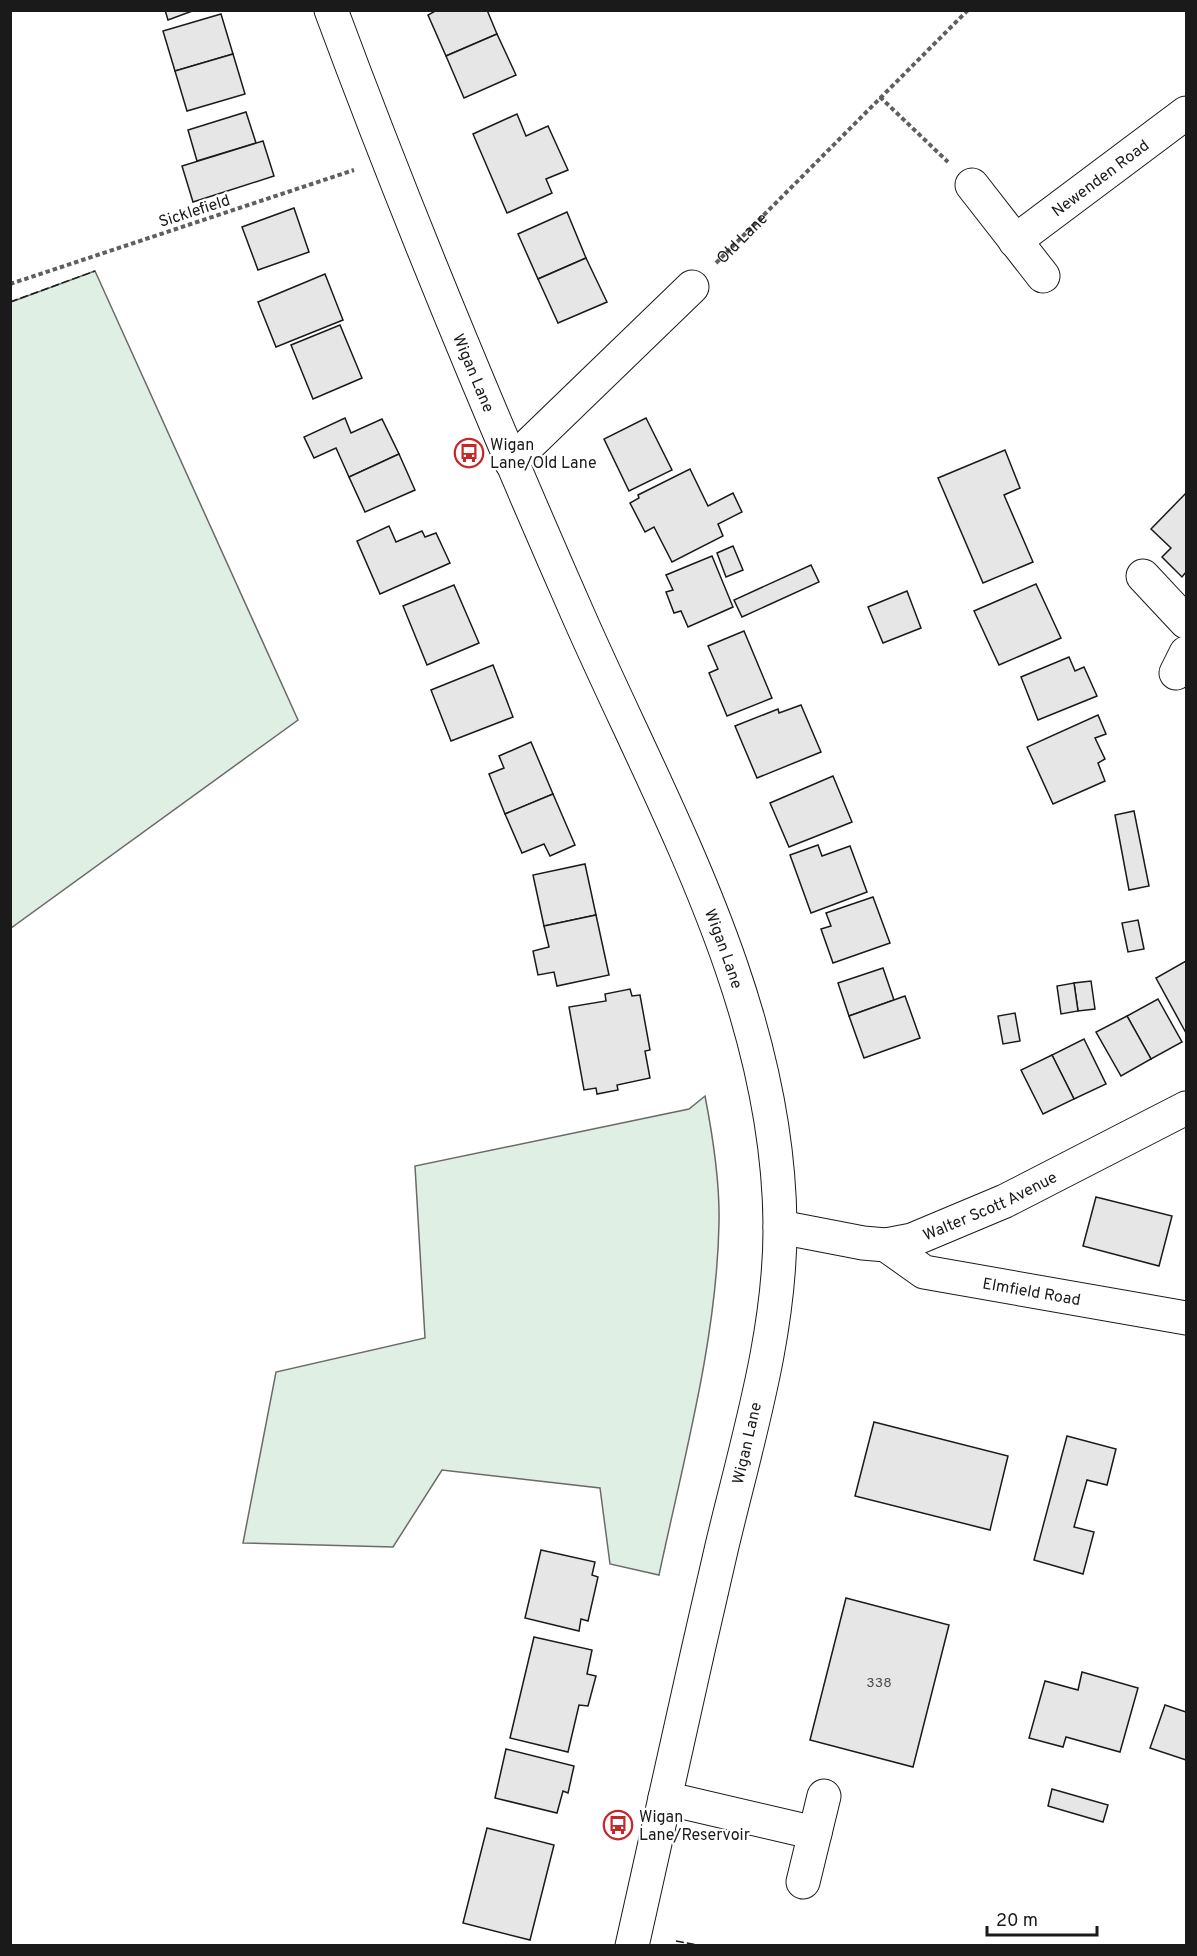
<svg xmlns="http://www.w3.org/2000/svg" width="1197" height="1956" viewBox="0 0 1197 1956" font-family="Overpass,sans-serif">
	<style>
		.green { fill: #e0efe3; stroke: #6a6a6a; stroke-width: 1.5 }
		.building { fill: #e6e6e6; stroke: #1a1a1a; stroke-width: 1.5 }
		.lines { fill: none; stroke-linecap: round; stroke-linejoin: round }
		.minor-casing { stroke: #1a1a1a; stroke-width: 35 }
		.highway-casing { stroke: #1a1a1a; stroke-width: 35 }
		.path { stroke: #5f5f5f; stroke-width: 4; stroke-dasharray: 4.5 3; stroke-linecap: butt }
		.minor { stroke: #fff; stroke-width: 33 }
		.highway { stroke: #fff; stroke-width: 33 }
		.fence { stroke: #1a1a1a; stroke-width: 1.5; stroke-dasharray: 8 3; stroke-linecap: butt }
		.labels { text-anchor: middle; stroke-width: 4.5; stroke-linejoin: round; paint-order: stroke }
		.number-label { font-size: 14px; fill: #4d4d4d }
		.street-label { font-size: 16px; fill: #1a1a1a; stroke: #fff }
		.poi-label { font-size: 16px; fill: #1a1a1a; stroke: #fff; text-anchor: start }
	</style>
	<rect width="100%" height="100%" fill="#fff"/>
	<!-- green -->
	<g class="green">
		<polygon points="95,271 298,720 11,928 11,302"/>
		<path d="M705,1096c8,41 15,85 14,127 -2,116 -36,239 -60,352l-49,-11 -10,-76 -158,-18 -49,77 -150,-4 33,-171 149,-34 -10,-172 274,-57z"/>
	</g>
	<!-- building -->
	<g class="building">
		<polygon points="165,10 195,10 168,20"/>
		<polygon points="437,10 487,10 497,34 446,56 428,15"/>
		<polygon points="221,14 233,54 175,71 163,31"/>
		<polygon points="497,34 516,75 464,98 446,56"/>
		<polygon points="233,54 245,94 187,111 175,71"/>
		<polygon points="246,112 256,143 197,161 188,130"/>
		<polygon points="517,114 526,136 548,126 568,170 546,179 552,193 507,213 473,134"/>
		<polygon points="263,141 274,176 193,202 182,166"/>
		<polygon points="294,208 309,252 258,270 242,227"/>
		<polygon points="567,212 586,258 538,279 518,234"/>
		<polygon points="586,258 607,302 558,323 538,279"/>
		<polygon points="325,274 343,320 276,347 258,302"/>
		<polygon points="340,325 362,378 313,399 291,345"/>
		<polygon points="345,418 351,433 382,419 399,454 349,477 336,448 314,458 304,437"/>
		<polygon points="646,418 672,470 629,491 604,439"/>
		<polygon points="1005,450 1020,488 1004,495 1033,562 983,583 938,478"/>
		<polygon points="399,454 415,490 365,512 349,477"/>
		<polygon points="690,469 708,506 733,493 742,512 718,524 723,536 672,562 654,527 645,532 630,503 639,498 638,495"/>
		<polygon points="1186,493 1186,572 1182,577 1162,557 1171,548 1151,529"/>
		<polygon points="389,526 396,542 422,531 425,537 436,533 450,563 380,594 357,541"/>
		<polygon points="733,546 743,570 726,577 717,553"/>
		<polygon points="712,556 733,607 688,627 681,611 674,613 666,592 673,590 666,575"/>
		<polygon points="811,565 819,582 742,617 734,600"/>
		<polygon points="1036,584 1061,638 999,665 974,611"/>
		<polygon points="454,585 479,643 427,665 403,606"/>
		<polygon points="907,591 921,628 883,643 868,607"/>
		<polygon points="744,631 772,698 727,716 709,673 718,669 708,646"/>
		<polygon points="1069,657 1075,671 1084,667 1097,696 1038,720 1021,677"/>
		<polygon points="493,665 513,717 451,741 431,690"/>
		<polygon points="801,705 821,752 757,778 735,726 778,709 779,713"/>
		<polygon points="1098,715 1106,734 1095,738 1105,759 1098,763 1105,781 1053,804 1027,747"/>
		<polygon points="531,742 553,794 505,814 489,774 504,768 499,756"/>
		<polygon points="833,776 852,822 789,847 770,803"/>
		<polygon points="553,794 575,845 550,856 544,844 522,853 505,814"/>
		<polygon points="1134,811 1149,886 1129,890 1115,815"/>
		<polygon points="818,845 822,856 850,846 867,892 811,913 790,855"/>
		<polygon points="585,864 596,915 544,926 533,875"/>
		<polygon points="873,897 890,943 833,963 821,929 831,926 826,913"/>
		<polygon points="596,915 609,975 557,986 554,972 538,975 533,951 549,947 544,926"/>
		<polygon points="1138,920 1144,949 1128,952 1122,923"/>
		<polygon points="1186,961 1186,1033 1156,978"/>
		<polygon points="883,968 894,1000 849,1016 838,983"/>
		<polygon points="1091,981 1095,1009 1078,1011 1074,983"/>
		<polygon points="1074,983 1078,1011 1061,1014 1057,986"/>
		<polygon points="630,989 632,996 640,995 650,1050 645,1051 650,1078 617,1085 618,1090 597,1094 596,1088 584,1090 569,1007 606,1001 605,994"/>
		<polygon points="905,996 920,1038 864,1058 849,1016"/>
		<polygon points="1158,999 1182,1042 1151,1059 1127,1016"/>
		<polygon points="1015,1013 1020,1041 1003,1044 998,1016"/>
		<polygon points="1127,1016 1151,1059 1121,1076 1096,1032"/>
		<polygon points="1084,1039 1106,1084 1074,1099 1052,1055"/>
		<polygon points="1052,1055 1074,1099 1043,1114 1021,1070"/>
		<polygon points="1096,1197 1172,1216 1159,1266 1083,1246"/>
		<polygon points="874,1422 1008,1456 990,1530 855,1496"/>
		<polygon points="1067,1436 1116,1449 1107,1485 1087,1480 1074,1527 1094,1532 1083,1574 1034,1560"/>
		<polygon points="541,1550 595,1562 592,1575 598,1577 588,1621 581,1619 579,1631 525,1618"/>
		<polygon points="846,1598 949,1625 913,1767 810,1740"/>
		<polygon points="534,1637 592,1650 587,1674 596,1676 588,1706 579,1705 568,1752 510,1738"/>
		<polygon points="1082,1672 1138,1688 1120,1752 1066,1737 1063,1747 1029,1738 1045,1681 1078,1690"/>
		<polygon points="1165,1705 1186,1712 1186,1760 1150,1748"/>
		<polygon points="506,1749 574,1766 568,1793 563,1791 557,1813 495,1798"/>
		<polygon points="1052,1789 1108,1805 1103,1822 1048,1806"/>
		<polygon points="487,1828 554,1845 530,1940 463,1923"/>
	</g>
	<g class="lines">
		<!-- minor casing -->
		<g class="minor-casing">
			<g id="minor">
				<polyline points="972,185 1043,276"/>
				<path id="s2" d="M1015,241l171,-128"/>
				<polyline points="511,462 692,287"/>
				<polyline points="1143,576 1186,622"/>
				<polyline points="1176,673 1186,653"/>
				<path id="s3" d="M780,1227l83,16 23,2 26,-5 93,-39 181,-93"/>
				<path id="s4" d="M886,1245l38,27 262,46"/>
				<polyline points="665,1798 815,1833"/>
				<polyline points="803,1882 824,1796"/>
			</g>
		</g>
		<!-- highway casing -->
		<g class="highway-casing">
			<g id="highway">
				<path id="s5" d="M331,10c76,205 160,407 248,607 86,195 199,388 201,607 1,109 -33,217 -58,322 -31,133 -60,266 -90,400"/>
			</g>
		</g>
		<!-- path -->
		<g class="path">
			<polyline points="880,97 948,162"/>
			<path id="s1" d="M716,263l252,-253"/>
			<polyline points="10,284 354,170"/>
		</g>
		<!-- minor -->
		<use href="#minor" class="minor"/>
		<!-- highway -->
		<use href="#highway" class="highway"/>
		<!-- fence -->
		<g class="fence">
			<polyline points="10,302 95,271"/>
			<polyline points="676,1941 703,1946"/>
		</g>
	</g>
	<!-- icons -->
	<defs>
		<g id="bus-ring" transform="scale(1.5)"><circle r="9.5" fill="#fff" stroke="#c62828" stroke-width="1.5"/><path d="M-5-6H5V4H4V6H2V4H-2V6H-4V4H-5ZM-3.5-4V0h7V-4ZM-3.5 1.2v1.5H-2V1.2ZM2 1.2v1.5H3.5V1.2Z" fill="#c62828"/></g>
	</defs>
	<g fill-rule="evenodd">
		<use href="#bus-ring" x="469" y="453"/>
		<use href="#bus-ring" x="618" y="1825"/>
	</g>
	<g class="labels">
		<!-- number labels -->
		<g class="number-label">
			<text x="879" y="1687">338</text>
		</g>
		<!-- street labels -->
		<g class="street-label">
			<text dy="6" stroke="none"><textPath href="#s2" startOffset="106">Newenden Road</textPath></text>
			<text transform="translate(194 210) rotate(-18)" y="6">Sicklefield</text>
			<text dy="6" stroke="none"><textPath href="#s1" startOffset="36">Old Lane</textPath></text>
			<text dy="6" stroke="none"><textPath href="#s5" startOffset="390">Wigan Lane</textPath></text>
			<text dy="6" stroke="none"><textPath href="#s5" startOffset="1018">Wigan Lane</textPath></text>
			<text dy="6" stroke="none"><textPath href="#s3" startOffset="219">Walter Scott Avenue</textPath></text>
			<text dy="6" stroke="none"><textPath href="#s4" startOffset="156">Elmfield Road</textPath></text>
			<text transform="translate(746 1443) rotate(-77)" y="6">Wigan Lane</text>
		</g>
		<!-- poi labels -->
		<g class="poi-label">
			<text x="490" y="450">Wigan<tspan x="490" dy="18">Lane/Old Lane</tspan></text>
			<text x="639" y="1822">Wigan<tspan x="639" dy="18">Lane/Reservoir</tspan></text>
		</g>
	</g>
	<!-- border -->
	<rect width="1197" height="1956" fill="none" stroke="#1a1a1a" stroke-width="24"/>
	<!-- scale -->
	<path d="M987 1926v9h110v-9" fill="none" stroke="#1a1a1a" stroke-width="3"/>
	<text x="996" y="1926" font-size="18" fill="#1a1a1a" stroke="#ffffff" stroke-width="4.5" paint-order="stroke">20 m</text>
</svg>
